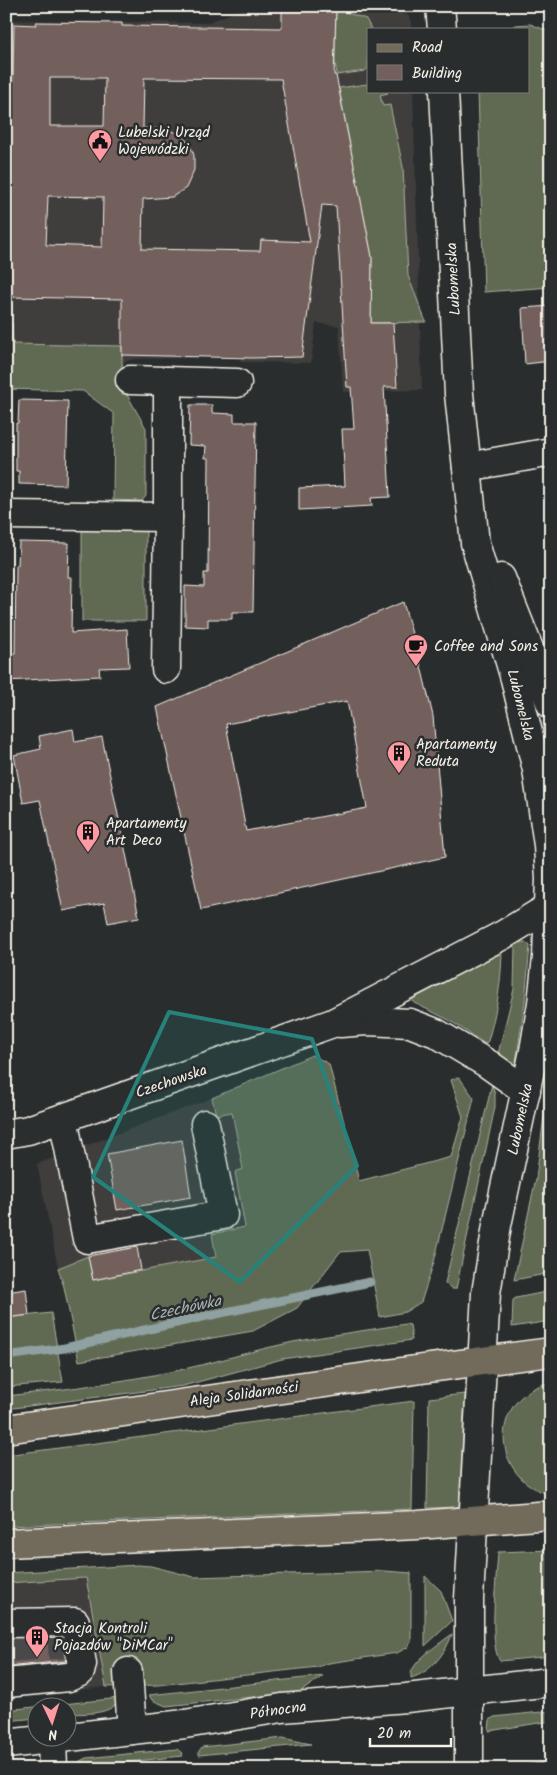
<svg xmlns="http://www.w3.org/2000/svg" width="557" height="1775" viewBox="0 0 557 1775" font-family="Kalam,sans-serif">
	<style>
		.built { fill: #403c3c }
		.grass { fill: #616b52; stroke: #aaae9d }
		.lines { fill: none; stroke-linecap: round; stroke-linejoin: round }
		.stream { stroke: #90a1a2; stroke-width: 9 }
		.building { fill: #73605c; stroke: #f4f1e8; fill-rule: evenodd }
		.minor-tunnel { stroke: #484a4a; stroke-width: 28; stroke-dasharray: 28 14; stroke-linecap: butt }
		.minor-casing { stroke: #f4f1e8; stroke-width: 31 }
		.major-casing { stroke: #f4f1e8; stroke-width: 31 }
		.minor { stroke: #2a2d2e; stroke-width: 28 }
		.major { stroke: #726b5a; stroke-width: 28 }
		.marked { fill: #26827a; fill-opacity: 0.2; stroke: #26827a; stroke-width: 4; stroke-linejoin: round }
		.labels { text-anchor: middle; stroke-width: 5; stroke-linejoin: round; paint-order: stroke }
		.poi-label { font-size: 15px; fill: #f4f1e8; stroke: #2a2d2e; text-anchor: start }
		.street-label { font-size: 15px; fill: #f4f1e8; stroke: #2a2d2e }
		.water-label { font-size: 16px; font-style: italic; fill: #a9b5b3; stroke: #2a2d2e }
	</style>
	<rect width="100%" height="100%" fill="#2a2d2e"/>
	<filter id="ink" filterUnits="userSpaceOnUse"><feTurbulence type="fractalNoise" baseFrequency=".02" numOctaves="2"/><feDisplacementMap in="SourceGraphic" scale="10" xChannelSelector="R" yChannelSelector="G"/><feConvolveMatrix kernelMatrix="1 2 1 2 8 2 1 2 1" color-interpolation-filters="sRGB"/></filter>
	<g filter="url(#ink)">
		<!-- built -->
		<g class="built">
			<polygon points="250,6 369,9 407,14 411,21 411,29 368,29 368,91 413,91 422,390 343,392 339,326 316,323 311,363 240,362 241,357 134,359 124,362 124,393 6,352 6,20 206,23"/>
			<polygon points="212,1098 216,1115 232,1112 243,1170 236,1172 245,1228 216,1257 93,1280 88,1256 58,1268 37,1164"/>
			<polygon points="86,1578 106,1687 6,1697 6,1583"/>
		</g>
		<!-- grass -->
		<g class="grass">
			<polygon points="336,9 366,19 371,29 368,29 368,68 365,71 337,75 335,61"/>
			<polygon points="530,24 551,32 551,287 484,292 478,91 528,91 528,29 507,29 516,25"/>
			<polygon points="367,84 368,91 384,91 388,93 380,95 383,106 390,105 403,167 408,276 426,322 371,323 372,257 339,88"/>
			<polygon points="6,323 12,323 13,344 122,346 122,386 146,428 146,496 142,501 113,500 114,414 83,391 6,389"/>
			<polygon points="82,528 146,529 146,621 82,621"/>
			<polygon points="523,942 526,942 530,946 525,1001 515,1069 498,1054 514,989 515,945"/>
			<path d="M502,952c-1,33 -5,57 -14,89l-3,3 -36,-24 -35,-17 -3,-3z"/>
			<polygon points="312,1055 329,1064 359,1181 451,1157 463,1117 451,1080 459,1077 474,1098 434,1262 421,1302 405,1312 380,1317 367,1250 340,1252 297,1308 253,1331 79,1361 64,1287 58,1268 88,1256 93,1280 216,1257 212,1234 245,1227 235,1172 243,1169 232,1112 216,1115 212,1098"/>
			<polygon points="551,1062 551,1273 514,1280 536,1178"/>
			<polygon points="492,1084 495,1095 495,1107 456,1289 452,1289 445,1283"/>
			<polygon points="551,1291 551,1321 512,1327 513,1300 516,1298"/>
			<polygon points="51,1313 63,1382 6,1387 6,1318"/>
			<path d="M406,1324l4,1 2,15 -130,19 -99,27 -177,23v-13c57,-6 113,-14 169,-25 40,-8 78,-21 118,-29 38,-7 75,-12 113,-18z"/>
			<path d="M551,1382v113c-62,-17 -63,-99 0,-113z"/>
			<polygon points="465,1394 459,1507 427,1508 429,1398"/>
			<polygon points="414,1401 412,1509 6,1526 6,1455"/>
			<path d="M551,1550v106l-51,5c-12,-15 -3,-88 -2,-109z"/>
			<polygon points="138,1565 151,1566 194,1577 385,1571 411,1573 411,1642 408,1647 397,1653 329,1663 318,1667 158,1685 106,1687 86,1578 6,1583 6,1573"/>
			<polygon points="425,1576 441,1591 452,1621 425,1646"/>
			<path d="M452,1634c-6,19 -21,38 -41,44 -3,-15 30,-35 41,-44z"/>
			<polygon points="323,1676 300,1692 166,1706 152,1700 149,1695"/>
			<path d="M120,1698c-7,18 -36,15 -52,16v-6h-30l-1,10 -31,3v-11z"/>
			<polygon points="551,1711 551,1721 489,1731 490,1720 494,1717"/>
			<polygon points="283,1738 311,1744 199,1755 199,1751 202,1747"/>
			<polygon points="177,1749 183,1754 182,1756 74,1768 80,1761 86,1758"/>
			<polygon points="551,1761 551,1769 505,1769"/>
		</g>
		<g class="lines">
			<!-- stream -->
			<polyline class="stream" points="6,1356 65,1348 202,1317 370,1282"/>
		</g>
		<!-- building -->
		<g class="building">
			<path d="M282,8h54l-2,67h2l36,182 -1,66h22l4,64h-13l6,110 -19,1 1,8 -73,4v-22l46,-2 -3,-57h12l-3,-42h-4l-11,-181 -14,-1 -20,152 -50,1 -130,-3v-56l-113,-2 1,-102h-4v-70h6l2,-101 22,1v-3l86,1v3l160,2zM50,78h55l-1,48h-54zM144,78l137,1 29,163 -49,-2 -1,11 -118,-2 1,-50 29,-2 14,-9 8,-18v-15l-5,-12 -11,-10 -13,-4 -22,-1zM48,196l55,1 -1,50 -56,-2z"/>
			<polygon points="551,306 551,361 525,364 522,308"/>
			<polygon points="19,400 68,401 66,485 19,484 19,471 16,471 16,423 18,423"/>
			<polygon points="190,405 212,405 212,413 234,414 234,422 256,422 253,612 232,612 232,619 208,619 208,627 185,626 185,586 204,587 204,573 208,573 209,458 205,458 206,446 189,445"/>
			<polygon points="19,542 69,543 68,577 72,577 71,633 127,629 129,667 99,668 100,676 6,681 6,654 15,653 16,565 18,565"/>
			<path d="M403,602l16,56 14,58 12,141 -244,53 -44,-203zM347,701l20,107 -121,23 -20,-107z"/>
			<polygon points="73,729 75,742 102,737 139,917 108,923 104,903 63,911 40,800 23,803 14,755 41,749 39,736"/>
			<polygon points="182,1140 191,1197 117,1210 107,1154"/>
			<polygon points="137,1247 141,1270 93,1280 88,1256"/>
			<polygon points="26,1289 29,1315 6,1318 6,1292"/>
			<polygon points="62,1638 66,1661 6,1667 6,1639"/>
		</g>
		<g class="lines">
			<!-- minor-tunnel -->
			<polyline class="minor-tunnel" points="6,1648 67,1644"/>
			<!-- minor casing -->
			<g class="minor-casing">
				<g id="minor">
					<polyline points="440,6 442,29"/>
					<polyline points="444,91 459,394 475,543 515,679 537,770 548,845 550,879 547,957 542,1003 534,1051 497,1225 486,1293 469,1599 469,1769"/>
					<polyline points="130,380 237,383"/>
					<polyline points="467,467 551,452"/>
					<polyline points="6,515 168,517"/>
					<polyline points="501,578 551,704"/>
					<polyline points="166,669 168,517 168,381"/>
					<polyline points="340,1023 367,1021 410,1023 436,1033 488,1064 526,1091"/>
					<polyline points="63,1118 87,1239 223,1215 205,1124"/>
					<polyline points="6,1134 28,1130 63,1118 333,1023 503,935 551,906"/>
					<polyline points="6,1623 75,1622 82,1664 80,1672 69,1677 6,1683"/>
					<polyline points="128,1672 132,1730"/>
					<polyline points="52,1739 53,1769"/>
					<polyline points="6,1744 185,1724 282,1708 406,1698 551,1682"/>
				</g>
			</g>
			<!-- major casing -->
			<g class="major-casing">
				<g id="major">
					<polyline points="6,1429 422,1369 551,1352"/>
					<polyline points="6,1543 418,1525 551,1515"/>
				</g>
			</g>
			<!-- minor -->
			<use href="#minor" class="minor"/>
			<!-- major -->
			<use href="#major" class="major"/>
		</g>
	</g>
	<!-- marked area -->
	<path class="marked" d="M169,1012l143,27 45,127 -117,116 -147,-105z"/>
	<!-- icons -->
	<defs>
		<g id="civic-pin" transform="scale(1.25)"><path d="M0 17L-7.5 6A9.5 9.5 0 1 1 7.5 6Z" fill="#ff9aa2" stroke="#2a2d2e"/><path d="M-.6-6.5H3V-4.5H.6V-3L4-1V1h2V6H-6V1h2V-1L-.6-3ZM-1.2 2.5V6h2.4V2.5Z" fill="#111"/></g>
		<g id="cafe-pin" transform="scale(1.25)"><path d="M0 17L-7.5 6A9.5 9.5 0 1 1 7.5 6Z" fill="#ff9aa2" stroke="#2a2d2e"/><path d="M-5.5-4.5H6V0H3Q3 3.5 0 3.5H-2.5Q-5.5 3.5-5.5 0ZM3-3.2v2h1.7v-2ZM-6 4.5H4V6H-6Z" fill="#111"/></g>
		<g id="building-pin" transform="scale(1.25)"><path d="M0 17L-7.5 6A9.5 9.5 0 1 1 7.5 6Z" fill="#ff9aa2" stroke="#2a2d2e"/><path d="M-4-6H4V6H1V3H-1V6H-4ZM-2.5-4.3h1.7v1.8h-1.7ZM.8-4.3h1.7v1.8H.8ZM-2.5-1h1.7V.8h-1.7ZM.8-1h1.7V.8H.8Z" fill="#111"/></g>
	</defs>
	<g fill-rule="evenodd">
		<use href="#civic-pin" x="100" y="141"/>
		<use href="#cafe-pin" x="416" y="646"/>
		<use href="#building-pin" x="399" y="753"/>
		<use href="#building-pin" x="88" y="832"/>
		<use href="#building-pin" x="37" y="1637"/>
	</g>
	<g class="labels">
		<!-- poi labels -->
		<g class="poi-label">
			<text x="118" y="137">Lubelski Urząd<tspan x="118" dy="17">Wojewódzki</tspan></text>
			<text x="434" y="651">Coffee and Sons</text>
			<text x="416" y="749">Apartamenty<tspan x="416" dy="17">Reduta</tspan></text>
			<text x="106" y="828">Apartamenty<tspan x="106" dy="17">Art Deco</tspan></text>
			<text x="54" y="1633">Stacja Kontroli<tspan x="54" dy="17">Pojazdów "DiMCar"</tspan></text>
		</g>
		<!-- street labels -->
		<g class="street-label">
			<text transform="translate(453 279) rotate(-93)" y="5">Lubomelska</text>
			<text transform="translate(521 705) rotate(76)" y="5">Lubomelska</text>
			<text transform="translate(171 1081) rotate(-19)" y="5">Czechowska</text>
			<text transform="translate(520 1119) rotate(-78)" y="5">Lubomelska</text>
			<text transform="translate(244 1394) rotate(-8)" y="5">Aleja Solidarności</text>
			<text transform="translate(278 1710) rotate(-8)" y="5">Północna</text>
		</g>
		<!-- water labels -->
		<g class="water-label">
			<text transform="translate(185 1307) rotate(-12)" y="6">Czechówka</text>
		</g>
	</g>
	<!-- margin -->
	<rect width="557" height="1775" fill="none" stroke="#2a2d2e" stroke-width="25"/>
	<rect x="12" y="12" width="532" height="1750" fill="none" stroke="#f4f1e8" stroke-width="2" filter="url(#ink)"/>
	<!-- legend -->
	<rect x="367" y="28" width="162" height="65" fill="#2a2d2e" stroke="#7b7b78"/>
	<rect x="377" y="44" width="25" height="8" fill="#726b5a" stroke="#7b7b78"/>
	<text x="412" y="52" font-size="15" fill="#f4f1e8">Road</text>
	<rect x="377" y="65" width="25" height="15" fill="#73605c" stroke="#7b7b78"/>
	<text x="412" y="78" font-size="15" fill="#f4f1e8">Building</text>
	<!-- north arrow -->
	<g transform="translate(52 1722) rotate(176)"><circle r="24" fill="#2a2d2e" stroke="#7b7b78"/>
	<path d="M0-4L9 19L0 12L-9 19Z" fill="#ff9aa2"/>
	<text y="-8" font-size="14" font-weight="bold" text-anchor="middle" fill="#f4f1e8">N</text>
	</g>
	<!-- scale -->
	<path d="M370 1738v8h81v-8" fill="none" stroke="#f4f1e8" stroke-width="2.5"/>
	<text x="377" y="1738" font-size="15" fill="#f4f1e8" stroke="#2a2d2e" stroke-width="4" paint-order="stroke">20 m</text>
</svg>
